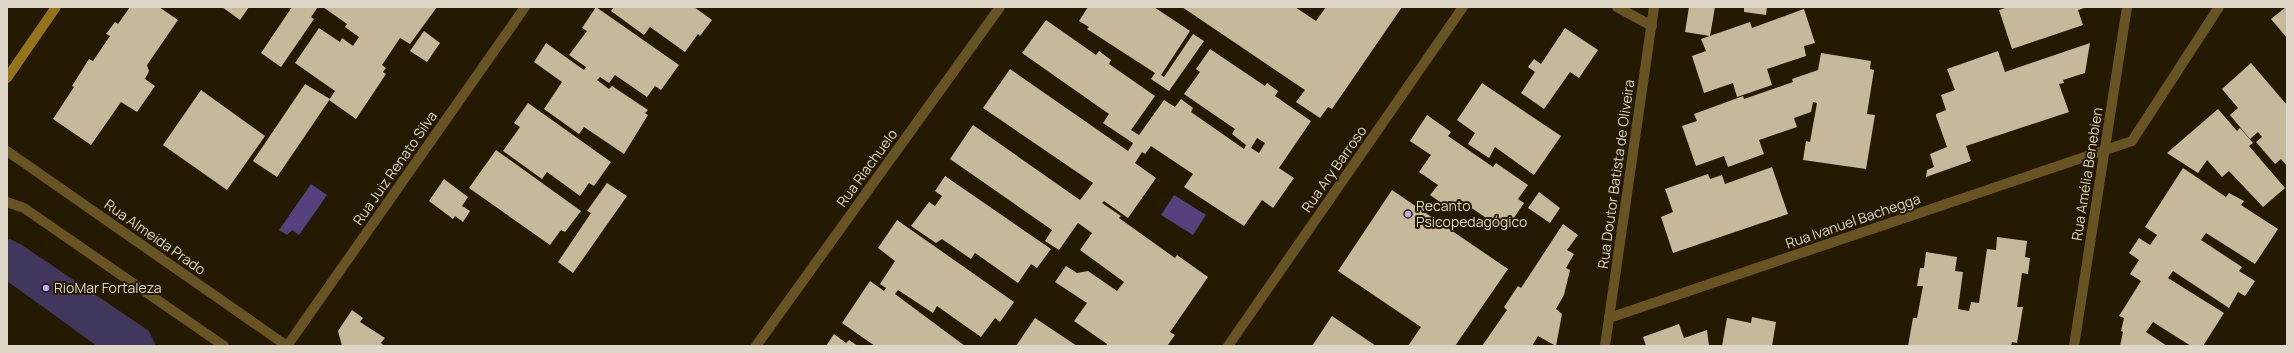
<svg xmlns="http://www.w3.org/2000/svg" width="2294" height="353" viewBox="0 0 2294 353" font-family="Manrope,sans-serif">
	<style>
		.green { fill: #41365c }
		.water { fill: #54417d }
		.building { fill: #c6b89b; fill-rule: evenodd }
		.lines { fill: none; stroke-linecap: round; stroke-linejoin: round }
		.street { stroke: #685323; stroke-width: 10 }
		.secondary { stroke: #94731a; stroke-width: 10 }
		.poi-dot { fill: #bea9f5; stroke: #241901; stroke-width: 1.5 }
		.labels { text-anchor: middle; stroke-width: 4; stroke-linejoin: round; paint-order: stroke }
		.street-label { font-size: 14px; fill: #ded7c8; stroke: #241901 }
		.poi-label { font-size: 14px; fill: #ded7c8; stroke: #241901; text-anchor: start }
	</style>
	<rect width="100%" height="100%" fill="#241901"/>
	<!-- green -->
	<polygon class="green" points="10,239 22,245 149,331 156,346 97,346 7,281 7,240"/>
	<!-- water -->
	<g class="water">
		<polygon points="311,184 327,195 299,235 292,230 287,235 279,230"/>
		<polygon points="1174,195 1206,215 1193,235 1161,215"/>
	</g>
	<!-- building -->
	<g class="building">
		<polygon points="130,7 159,7 178,20 147,65 149,71 145,79 155,86 137,112 121,102 91,145 53,119 74,87 72,86 89,59 93,61 110,36 106,34 115,22 118,24"/>
		<polygon points="222,7 249,7 240,20"/>
		<polygon points="292,7 318,7 311,17 314,19 281,67 261,53"/>
		<polygon points="323,7 437,7 410,44 400,38 382,65 386,68 383,72 386,74 356,119 329,100 335,91 295,63 319,28 340,42 342,38 353,46 359,37 345,27 347,24"/>
		<polygon points="596,7 679,65 661,90 655,86 647,97 615,75 609,83 600,77 597,80 609,89 612,86 648,110 645,113 648,115 624,154 584,127 579,134 544,109 562,82 534,62 546,43 584,70 586,67 569,55 587,31 582,28"/>
		<polygon points="614,7 694,7 712,20 700,36 698,34 685,52 650,27 644,35 611,11"/>
		<polygon points="1088,7 1154,7 1190,31 1161,75 1164,77 1193,34 1204,41 1169,91 1151,79 1155,73 1087,29 1089,27 1079,21"/>
		<polygon points="1182,7 1295,7 1316,21 1326,7 1402,7 1332,109 1328,107 1320,118 1296,102 1305,90"/>
		<polygon points="1689,7 1715,7 1710,36 1685,32"/>
		<polygon points="1744,7 1767,7 1766,15 1744,12"/>
		<polygon points="2008,7 2087,7 2078,10 2083,25 2012,49 1999,10"/>
		<polygon points="2286,7 2287,7 2287,38 2271,19"/>
		<polygon points="1804,9 1815,43 1804,46 1806,56 1767,69 1772,85 1737,97 1733,83 1704,93 1692,56 1706,51 1701,39 1750,22 1752,28"/>
		<path d="M1046,20l50,35 3,-4 12,9 -2,4 46,32 -24,34 8,5 25,-35 11,7 6,-8 12,9 -2,4 53,37 2,-4 -14,-11 3,-5 -51,-35 16,-22 -4,-3 14,-20 55,37 2,-3 11,8 -3,5 36,25 -32,47 15,10 -21,30 -11,-8 -18,26 -60,-39 9,-13 -42,-28 -6,8 -3,-2 -7,11 21,15 -28,40 -24,-17 -2,2 19,13 -2,2 56,40 2,-3 31,22 -38,55 5,3 -8,11h-61l1,-2 -33,-23 13,-18 -32,-21 11,-16 11,7 11,-2 29,20 7,-9 -44,-32 12,-17 -14,-10 -19,27 -14,-9 7,-11 -102,-71 23,-34 107,75 13,-17 -110,-75 27,-39 118,82 4,-6 1,-2 -30,-20 6,-9 -87,-61zM1257,138l8,5 -6,10 -8,-5z"/>
		<polygon points="1565,28 1598,50 1579,78 1570,72 1544,109 1521,93 1535,72 1528,67 1534,59 1541,64"/>
		<polygon points="424,31 440,43 427,62 410,51"/>
		<polygon points="2090,43 2085,73 2063,80 2064,83 2059,84 2069,112 1966,146 1971,161 1926,177 1927,170 1934,167 1930,154 1947,147 1936,116 1936,114 1946,110 1941,95 1955,90 1947,69 1998,51 2005,72"/>
		<polygon points="1821,53 1871,61 1870,69 1874,70 1867,114 1875,115 1866,169 1803,160 1806,141 1810,142 1817,103 1813,102 1811,112 1794,118 1797,127 1759,140 1764,154 1728,167 1724,156 1696,166 1682,126 1697,121 1694,114 1743,96 1744,99 1793,82 1792,79 1818,70"/>
		<polygon points="2251,63 2287,105 2287,166 2281,159 2275,164 2256,142 2262,137 2258,132 2250,139 2230,115 2238,108 2222,89"/>
		<polygon points="1482,83 1561,136 1534,175 1495,147 1489,158 1468,144 1475,133 1457,120"/>
		<polygon points="305,84 330,99 277,177 253,161"/>
		<polygon points="201,90 265,136 227,190 163,145"/>
		<polygon points="528,103 611,162 594,186 589,183 580,196 547,172 542,179 503,151 520,127 514,123"/>
		<polygon points="2218,109 2237,131 2240,128 2253,143 2249,146 2285,188 2263,207 2229,171 2222,177 2207,160 2198,173 2167,153"/>
		<polygon points="1427,115 1451,132 1448,136 1493,167 1496,163 1528,185 1518,199 1524,203 1505,231 1460,200 1453,211 1430,195 1438,185 1419,172 1431,155 1410,141"/>
		<polygon points="496,150 581,211 565,232 561,230 550,245 469,188"/>
		<polygon points="1772,167 1788,214 1673,253 1661,217 1673,212 1665,189 1708,174 1710,179 1722,175 1725,184"/>
		<polygon points="2183,168 2226,197 2229,193 2244,201 2241,205 2278,229 2255,264 2206,233 2201,240 2242,267 2239,271 2255,281 2245,296 2238,292 2229,308 2173,271 2168,278 2224,313 2203,346 2191,346 2153,322 2146,332 2167,346 2120,346 2123,332 2121,331 2124,318 2119,316 2141,281 2130,274 2139,260 2129,253 2139,238 2150,245 2157,235 2145,227"/>
		<polygon points="945,176 1051,249 1037,268 1031,264 1018,283 975,253 971,259 942,239 936,243 911,226 929,202 935,206 942,196 935,191"/>
		<polygon points="444,179 468,197 462,206 470,211 463,222 455,216 453,219 429,201"/>
		<polygon points="607,183 627,196 573,273 558,262 591,213 587,211"/>
		<polygon points="1392,190 1508,269 1455,346 1408,346 1421,327 1338,271"/>
		<polygon points="1539,192 1560,208 1550,223 1528,208"/>
		<polygon points="897,220 1014,302 1000,322 995,318 981,337 937,306 933,313 898,290 895,294 965,346 875,346 842,323 870,281 884,291 886,288 880,284 895,261 878,248"/>
		<polygon points="1563,224 1578,235 1567,250 1574,254 1566,268 1570,270 1564,295 1556,309 1562,314 1556,346 1538,336 1532,346 1482,346 1507,310 1504,307 1518,286 1521,288"/>
		<polygon points="1997,237 2027,241 2025,257 2030,258 2028,274 2022,273 2017,307 2023,307 2017,343 2012,342 2011,346 1908,346 1913,318 1917,318 1923,286 1917,286 1920,268 1924,268 1926,252 1957,257 1955,271 1963,272 1958,309 1969,311 1971,302 1979,303 1987,249 1996,250"/>
		<polygon points="352,310 363,318 360,322 385,338 381,343 384,346 342,346 338,331"/>
		<polygon points="1332,316 1376,346 1312,346"/>
		<polygon points="1752,317 1776,322 1772,346 1722,346 1727,318 1751,323"/>
		<polygon points="1035,318 1077,346 1016,346"/>
		<polygon points="1679,324 1684,338 1707,330 1709,346 1646,346 1643,337"/>
		<polygon points="834,334 846,343 849,340 858,346 826,346"/>
	</g>
	<g class="lines">
		<!-- street -->
		<g class="street">
			<polyline points="1617,7 1652,26"/>
			<polyline points="7,151 287,346"/>
			<polyline points="7,202 24,208 224,346"/>
			<polyline points="1609,318 2132,141 2219,7"/>
			<polyline points="287,346 525,7"/>
			<polyline points="756,346 1000,7"/>
			<polyline points="1228,346 1463,7"/>
			<polyline points="1605,346 1654,7"/>
			<polyline points="2074,346 2127,7"/>
		</g>
		<!-- secondary -->
		<polyline class="secondary" points="7,78 56,7"/>
	</g>
	<!-- markers -->
	<g class="poi-dot">
		<circle cx="1408" cy="214" r="4"/>
		<circle cx="46" cy="288" r="4"/>
	</g>
	<g class="labels">
		<!-- street labels -->
		<g class="street-label">
			<text transform="translate(395 168) rotate(-55)" y="5">Rua Juiz Renato Silva</text>
			<text transform="translate(867 168) rotate(-54)" y="5">Rua Riachuelo</text>
			<text transform="translate(1334 169) rotate(-55)" y="5">Rua Ary Barroso</text>
			<text transform="translate(1616 174) rotate(-82)" y="5">Rua Doutor Batista de Oliveira</text>
			<text transform="translate(2087 174) rotate(-81)" y="5">Rua Amélia Benebien</text>
			<text transform="translate(1853 221) rotate(-19)" y="5">Rua Ivanuel Bachegga</text>
			<text transform="translate(155 237) rotate(35)" y="5">Rua Almeida Prado</text>
		</g>
		<!-- poi labels -->
		<g class="poi-label">
			<text x="1416" y="211">Recanto<tspan x="1416" dy="16">Psicopedagógico</tspan></text>
			<text x="54" y="293">RioMar Fortaleza</text>
		</g>
	</g>
	<!-- border -->
	<rect width="2294" height="353" fill="none" stroke="#ded7c8" stroke-width="16"/>
</svg>
